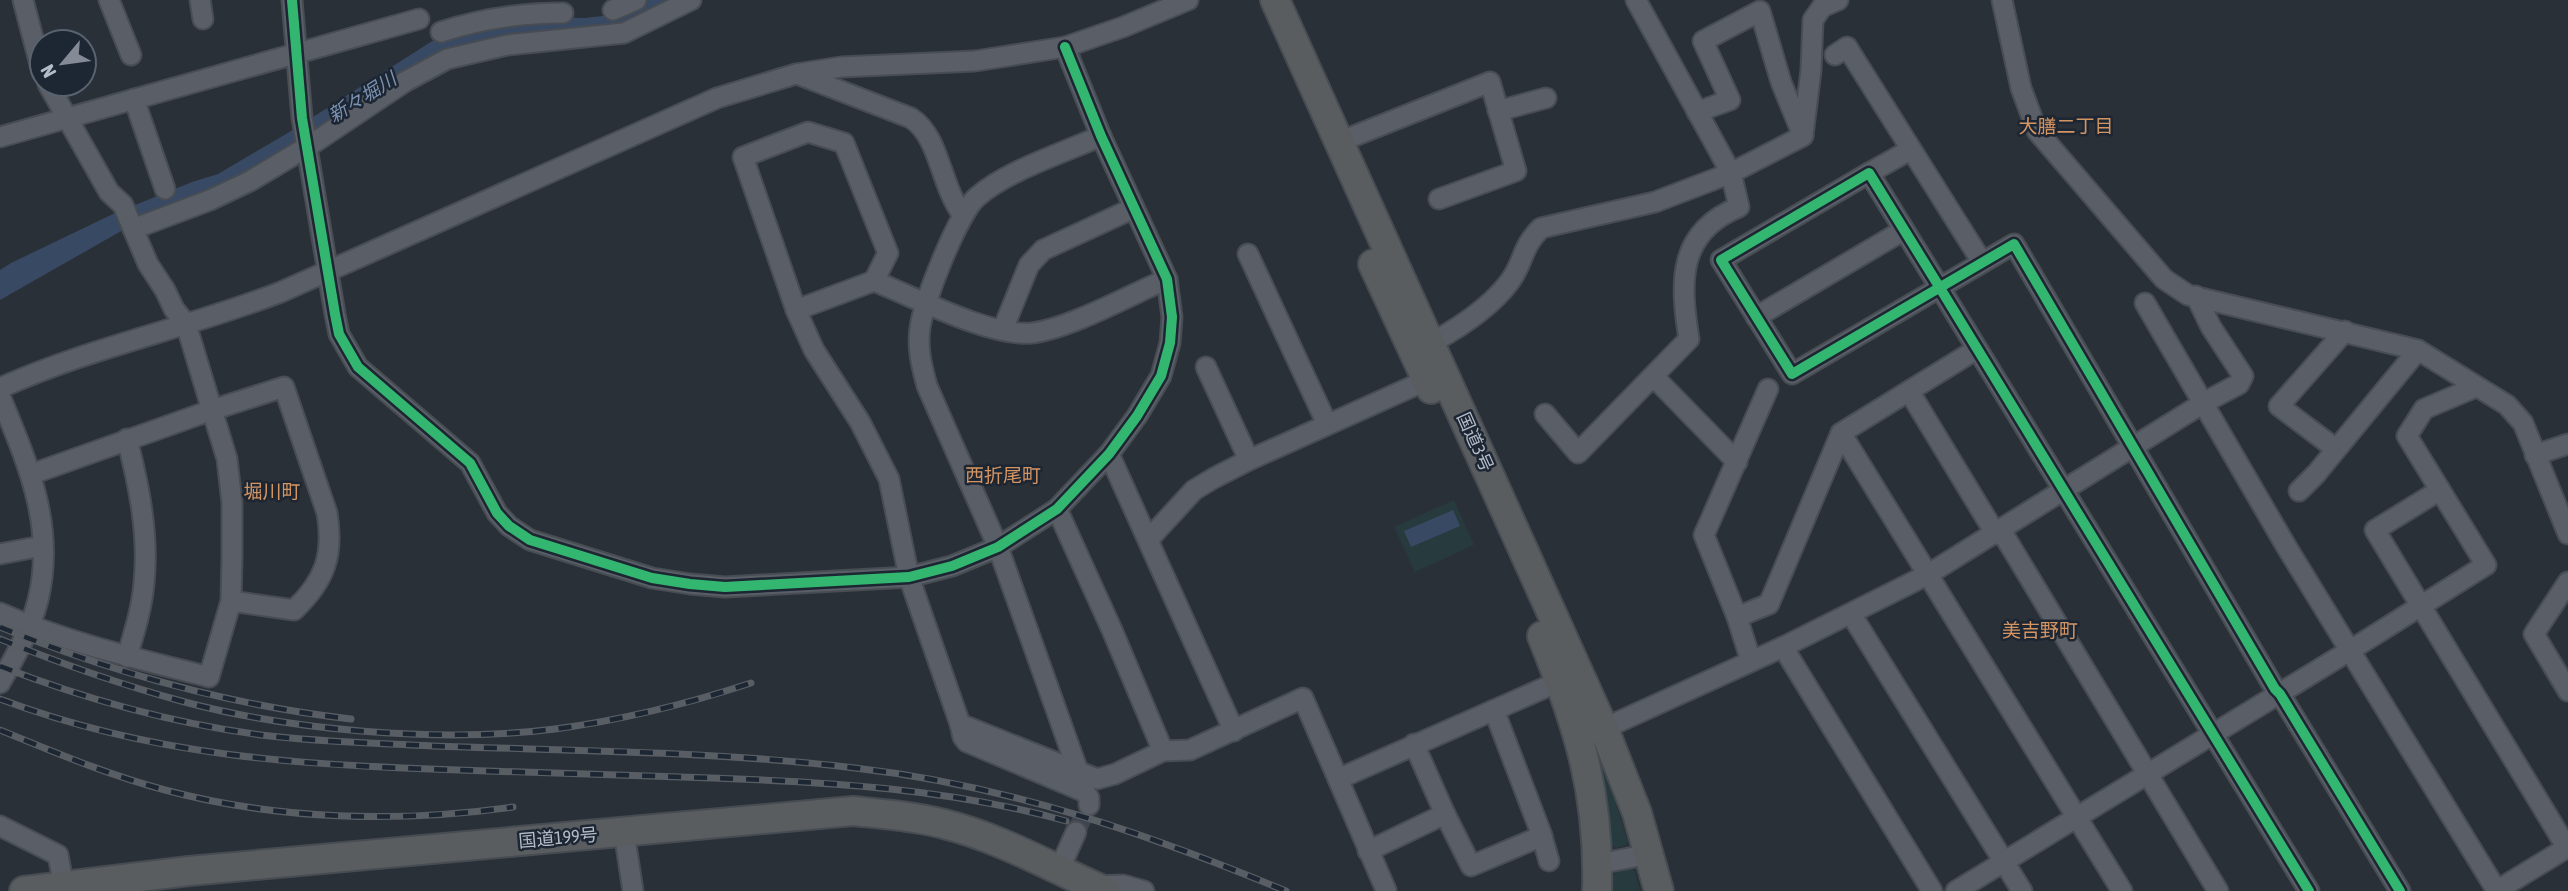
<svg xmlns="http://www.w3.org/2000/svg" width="2568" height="891" viewBox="0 0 2568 891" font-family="'Asap Condensed','Noto Sans JP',sans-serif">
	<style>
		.green { fill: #273a3e }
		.water { fill: #384963 }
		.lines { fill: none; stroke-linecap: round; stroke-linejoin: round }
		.minor-tunnel { stroke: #3f454e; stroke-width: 19; stroke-dasharray: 19 10; stroke-linecap: butt }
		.minor-casing { stroke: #484c53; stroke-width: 23 }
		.highway-casing { stroke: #474c53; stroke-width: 32 }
		.minor { stroke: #5a5e66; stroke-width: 19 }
		.highway { stroke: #5a5d60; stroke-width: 28 }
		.rail-casing { stroke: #595d64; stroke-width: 7 }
		.rail { stroke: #1d2633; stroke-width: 4.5; stroke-dasharray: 13; stroke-linecap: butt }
		.cycleway-casing { stroke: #1d2633; stroke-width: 15 }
		.cycleway { stroke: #33b770; stroke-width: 10 }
		.labels { text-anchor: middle; stroke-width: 5; stroke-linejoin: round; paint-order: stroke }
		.street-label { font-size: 18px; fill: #b4bcc9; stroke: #1d2633 }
		.water-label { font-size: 19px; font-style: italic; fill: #7c92b1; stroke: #1d2633 }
		.neighbourhood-label { font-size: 19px; fill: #d59563; stroke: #1d2633 }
	</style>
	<rect width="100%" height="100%" fill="#2a3038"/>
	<!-- green -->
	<g class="green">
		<polygon points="1454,500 1474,545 1415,572 1394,527"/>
		<polygon points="1599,753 1628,841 1626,845 1616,848 1612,845 1610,833"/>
		<path d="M1624,867l10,3 6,21h-28c1,-12 0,-19 12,-24z"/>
	</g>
	<!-- water -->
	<g class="water">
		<polygon points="647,0 682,0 632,26 464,47 247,178 123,230 0,300 0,270 11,263 115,213 192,182 218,174 291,131 437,38 542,17 585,18 611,15"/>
		<polygon points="1453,510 1460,526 1411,547 1404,531"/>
	</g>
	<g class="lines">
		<!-- minor-tunnel -->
		<polyline class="minor-tunnel" points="1076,832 1089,805"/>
		<!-- minor casing -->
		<g class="minor-casing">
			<g id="minor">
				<polyline points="23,0 42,72"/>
				<polyline points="109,0 131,55"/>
				<polyline points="200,0 203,19"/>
				<polyline points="292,0 302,118 335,314 339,334 358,367 470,463 497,513 509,526 530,540 652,578 690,584 725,587 909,577 952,566 998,547 1057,509 1109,454 1137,416 1161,376 1170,343 1172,317 1167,279 1101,136 1065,47"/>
				<polyline points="2002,0 2021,88 2037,131 2164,279 2188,295 2418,350 2507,405 2523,423 2568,534"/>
				<polyline points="613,10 636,0"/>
				<path d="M441,32c39,-13 81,-19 122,-19"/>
				<polyline points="1835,55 1847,47 1982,262"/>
				<path d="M797,74l114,44c29,19 29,66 51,96"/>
				<polyline points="134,99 165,189"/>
				<polyline points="1498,111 1546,98"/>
				<polyline points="1803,135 1811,70 1813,20 1822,7 1838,0"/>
				<polyline points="0,137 419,19"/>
				<polyline points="1339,142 1490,82 1516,171 1439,199"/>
				<polyline points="1869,173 1910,150"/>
				<polyline points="133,229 210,200 250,181 312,144 406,81 447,59 507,45 624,33 691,0"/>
				<polyline points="1248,254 1327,424"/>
				<polyline points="874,281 888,253 844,143 808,132 743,157 796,310 814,350 860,422 889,479 909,577 960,724 1097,779 1115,774 1163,751 1190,750 1303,698 1386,890"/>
				<polyline points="2145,303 2286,546 2497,891"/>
				<path d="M796,310l78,-29c40,16 116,56 158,52 39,-5 98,-38 135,-54"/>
				<polyline points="1756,317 1904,230"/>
				<polyline points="1003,329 1029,265 1043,250 1134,208"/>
				<path d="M1420,348c31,-14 76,-43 94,-73 11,-19 9,-29 27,-47l114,-26 76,-29 72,-37 -22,-54 -21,-71 -57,30 27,59 -33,12"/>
				<polyline points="1206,367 1249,460"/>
				<polyline points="1654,377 1737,462"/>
				<path d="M0,388c91,-41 188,-60 281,-96l436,-194 79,-24 45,-7 134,-6 90,-14 58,-20 65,-27"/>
				<polyline points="1909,391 1995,533 2005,537 2218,891"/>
				<path d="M0,396c27,66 56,130 38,204 -7,29 -23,57 -38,83"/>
				<path d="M1545,414l33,39 111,-114c-9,-56 -12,-107 50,-132l-8,-34 -95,-173"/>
				<polyline points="1841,433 2122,891"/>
				<polyline points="2336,449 2279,406 2345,331"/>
				<polyline points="1109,454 1234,731"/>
				<polyline points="2535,455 2568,444"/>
				<polyline points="32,474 212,410 186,324 174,309 165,290 148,264 123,205 109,192 48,84"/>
				<polyline points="2440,490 2375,530 2567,848"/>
				<polyline points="2299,491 2316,474 2418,350"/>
				<polyline points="1057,509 1112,630 1163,751"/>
				<polyline points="1148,540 1194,490 1214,478 1249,460 1427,380"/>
				<polyline points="0,554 42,546"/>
				<polyline points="2568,582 2534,634 2568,691"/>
				<path d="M0,613c67,30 139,46 209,64l22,-76 1,-45v-53l-5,-44 -15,-49 72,-23 43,126c7,42 -2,68 -33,97l-63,-9"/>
				<polyline points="1851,614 2022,891"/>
				<polyline points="1737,617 1769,604 1841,433 1977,349"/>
				<polyline points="1783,647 1932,891"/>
				<path d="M127,657c7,-24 15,-49 17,-74 5,-49 -5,-97 -17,-144"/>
				<polyline points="1751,661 1737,617 1704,535 1768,389"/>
				<polyline points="1494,710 1541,833 1549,861"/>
				<polyline points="960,724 963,737 967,742 1085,792 1089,798 1089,805"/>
				<polyline points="1594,733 1783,647 1927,575 2205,402 2239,384 2243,376 2211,327 2196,296"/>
				<polyline points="1414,744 1445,814 1471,866 1542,836"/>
				<path d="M1078,771l-80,-224 -71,-161c-5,-19 -10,-37 -7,-58 3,-25 38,-115 57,-131 31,-27 86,-44 124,-61"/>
				<polyline points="1338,779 1560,681"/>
				<polyline points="0,826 58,855 64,887"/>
				<polyline points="624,832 633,891"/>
				<polyline points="1368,851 1445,814"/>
				<polyline points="1598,864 1650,854"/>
				<polyline points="1059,870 1076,832"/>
				<polyline points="1094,886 1123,885 1144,891"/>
				<polyline points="1956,891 2349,651 2486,565 2407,436 2424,409 2476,387"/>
				<polyline points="2309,891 1940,288 1869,173 1721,260 1792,374 2014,244 2275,689 2280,694 2400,891"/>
				<polyline points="2496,891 2568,847"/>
			</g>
		</g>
		<!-- highway casing -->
		<g class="highway-casing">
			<g id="highway">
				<polyline points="1275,0 1604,729 1637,813 1659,891"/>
				<polyline points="1373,264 1431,389"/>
				<path d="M1542,636c36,89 58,157 55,255"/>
				<path d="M24,891l165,-20 664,-60c30,3 61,5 91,13 57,14 108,44 161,67"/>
			</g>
		</g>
		<!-- minor -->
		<use href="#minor" class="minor"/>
		<!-- highway -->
		<use href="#highway" class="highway"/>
		<!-- rail casing -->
		<g class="rail-casing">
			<g id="rail">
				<path d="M0,627c113,46 229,78 351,92"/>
				<path d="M0,639c59,24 119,45 181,62 110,30 261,42 374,28 67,-9 132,-25 196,-46"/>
				<path d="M0,666c84,33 172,57 261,69 57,7 115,8 172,11 140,5 283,5 422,22 151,17 291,65 431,123"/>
				<path d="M0,699c152,57 297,66 458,71 84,3 169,5 254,8 119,4 239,11 354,43"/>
				<path d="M0,730c54,22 108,45 165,60 112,30 233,33 348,17"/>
			</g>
		</g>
		<!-- rail -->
		<use href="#rail" class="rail"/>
		<!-- cycleway casing -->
		<g class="cycleway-casing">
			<g id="cycleway">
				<polyline points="292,0 302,118 335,314 339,334 358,367 470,463 497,513 509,526 530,540 652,578 690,584 725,587 909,577 952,566 998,547 1057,509 1109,454 1137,416 1161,376 1170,343 1172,317 1167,279 1101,136 1065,47"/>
				<polyline points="2309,891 1940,288 1869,173 1721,260 1792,374 2014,244 2275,689 2280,694 2400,891"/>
			</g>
		</g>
		<!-- cycleway -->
		<use href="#cycleway" class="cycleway"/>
	</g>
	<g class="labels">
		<!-- street labels -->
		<g class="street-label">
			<text transform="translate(1475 442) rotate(66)" y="6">国道3号</text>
			<text transform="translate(558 838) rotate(-5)" y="6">国道199号</text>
		</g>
		<!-- water labels -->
		<g class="water-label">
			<text transform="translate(362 97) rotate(-32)" y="7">新々堀川</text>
		</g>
		<!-- neighbourhood labels -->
		<g class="neighbourhood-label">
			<text x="2066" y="133">大膳二丁目</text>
			<text x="1003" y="482">西折尾町</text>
			<text x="272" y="498">堀川町</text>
			<text x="2040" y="637">美吉野町</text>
		</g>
	</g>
	<!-- north arrow -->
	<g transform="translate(63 63) rotate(241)"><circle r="33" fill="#1d2633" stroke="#59626f" stroke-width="2"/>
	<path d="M0-5L12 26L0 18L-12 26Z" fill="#848b96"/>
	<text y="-10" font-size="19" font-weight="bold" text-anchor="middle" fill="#b4bcc9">N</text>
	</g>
</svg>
